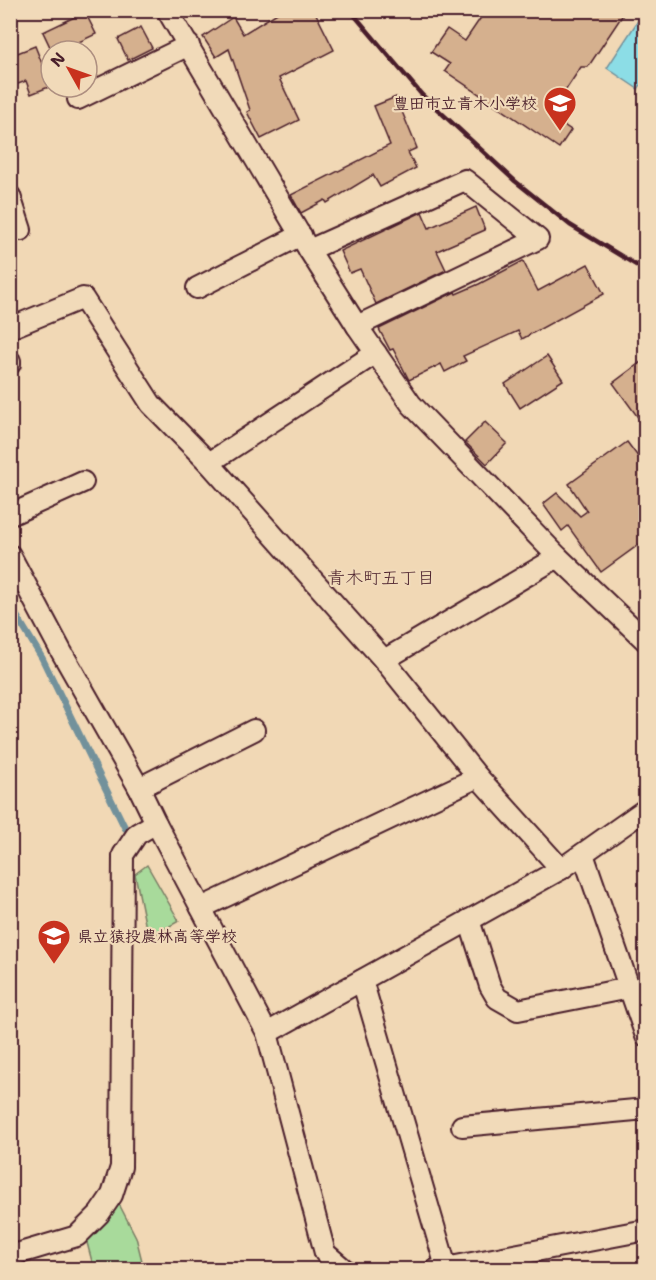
<svg xmlns="http://www.w3.org/2000/svg" width="656" height="1280" viewBox="0 0 656 1280" font-family="'Shantell Sans','Klee One',sans-serif">
	<style>
		.green { fill: #a8da9b; stroke: #797c63; stroke-width: 1.5 }
		.water { fill: #8cdde6; stroke: #72919b; stroke-width: 1.5 }
		.lines { fill: none; stroke-linecap: round; stroke-linejoin: round }
		.stream { stroke: #72919b; stroke-width: 7 }
		.building { fill: #d5b08e; stroke: #4a1f2b; stroke-width: 1.5 }
		.street-casing { stroke: #4a1f2b; stroke-width: 24 }
		.street { stroke: #f1dab9; stroke-width: 20 }
		.rail { stroke: #4a1f2b; stroke-width: 4.5 }
		.labels { text-anchor: middle; stroke-width: 4.5; stroke-linejoin: round; paint-order: stroke }
		.poi-label { font-size: 16px; font-weight: bold; fill: #4a1f2b; stroke: #f1dab9; text-anchor: end }
		.neighbourhood-label { font-size: 18px; fill: #4a1f2b; stroke: #f1dab9 }
	</style>
	<rect width="100%" height="100%" fill="#f1d8b5"/>
	<filter id="ink" filterUnits="userSpaceOnUse"><feTurbulence type="fractalNoise" baseFrequency=".0167" numOctaves="2"/><feDisplacementMap in="SourceGraphic" scale="12" xChannelSelector="R" yChannelSelector="G"/><feConvolveMatrix kernelMatrix="1 2 1 2 8 2 1 2 1" color-interpolation-filters="sRGB"/></filter>
	<g filter="url(#ink)">
		<!-- green -->
		<g class="green">
			<polygon points="147,865 179,921 148,938 135,874"/>
			<polygon points="119,1204 136,1237 144,1269 94,1269 86,1239"/>
		</g>
		<!-- water -->
		<polygon class="water" points="645,10 645,78 638,89 607,68"/>
		<g class="lines">
			<!-- stream -->
			<polyline class="stream" points="10,605 42,658 125,828"/>
		</g>
		<!-- building -->
		<g class="building">
			<polygon points="282,10 314,10 334,50 279,78 299,120 261,139 247,112 250,110 229,49 216,57 203,37 233,17 243,34"/>
			<polygon points="486,10 626,10 588,67 581,67 549,115 571,130 559,148 445,71 450,64 431,52 447,29 465,41"/>
			<polygon points="85,12 96,34 60,51 52,51 43,32"/>
			<polygon points="141,27 152,48 128,60 118,39"/>
			<polygon points="35,46 51,86 31,94 26,81 10,87 10,56"/>
			<polygon points="396,97 417,148 408,152 416,168 380,187 373,175 327,203 325,200 301,213 291,195 390,145 374,106"/>
			<polygon points="476,207 485,230 437,251 446,270 376,304 360,269 350,273 340,251 422,212 429,228"/>
			<polygon points="523,261 538,291 588,264 604,294 522,339 518,331 463,356 466,361 445,372 441,364 409,380 393,349 390,350 379,329 455,292 456,294 479,284"/>
			<polygon points="547,356 563,380 520,408 505,384"/>
			<polygon points="645,359 645,427 613,383"/>
			<polygon points="485,422 507,443 487,464 465,442"/>
			<polygon points="627,442 645,466 645,540 601,572 568,526 562,531 543,504 557,493 580,516 587,511 569,484"/>
		</g>
		<g class="lines">
			<!-- street casing -->
			<g class="street-casing">
				<g id="street">
					<polyline points="167,10 309,250 357,326 411,404 558,557 646,641"/>
					<polyline points="78,99 189,45"/>
					<polyline points="10,196 21,230"/>
					<polyline points="309,250 465,180 538,239 357,326"/>
					<polyline points="197,288 301,235"/>
					<polyline points="10,328 83,298 151,404 209,463 384,660 478,777 561,869"/>
					<polyline points="10,361 10,364"/>
					<polyline points="209,463 376,353"/>
					<polyline points="10,515 83,482"/>
					<polyline points="10,555 61,651 139,788 156,823 267,1033 325,1253 345,1270"/>
					<polyline points="384,660 558,557"/>
					<polyline points="139,788 254,730"/>
					<polyline points="583,854 646,1036"/>
					<polyline points="201,908 478,777"/>
					<polyline points="469,920 490,986 497,998 518,1010 629,988"/>
					<polyline points="362,980 446,1267"/>
					<polyline points="267,1033 561,869 646,809"/>
					<polyline points="462,1126 646,1109"/>
					<polyline points="10,1256 77,1236 99,1214 112,1195 121,1167 123,855 137,834 156,823"/>
					<polyline points="435,1270 646,1230"/>
				</g>
			</g>
			<!-- street -->
			<use href="#street" class="street"/>
			<!-- rail -->
			<polyline class="rail" points="350,10 422,95 515,181 570,225 646,271"/>
		</g>
	</g>
	<!-- icons -->
	<defs>
		<g id="school-pin" transform="scale(1.725)"><path d="M0 17L-7.5 6A9.5 9.5 0 1 1 7.5 6Z" fill="#c8321e" stroke="#f1dab9"/><path d="M0-5L7-2L0 1L-7-2ZM-4 1L0 2.5L4 1V4Q0 6-4 4Z" fill="#fff"/></g>
	</defs>
	<g fill-rule="evenodd">
		<use href="#school-pin" x="560" y="103"/>
		<use href="#school-pin" x="54" y="936"/>
	</g>
	<g class="labels">
		<!-- poi labels -->
		<g class="poi-label">
			<text x="537" y="109">豊田市立青木小学校</text>
			<text x="77" y="942" text-anchor="start">県立猿投農林高等学校</text>
		</g>
		<!-- neighbourhood labels -->
		<g class="neighbourhood-label">
			<text x="381" y="584">青木町五丁目</text>
		</g>
	</g>
	<!-- margin -->
	<rect width="656" height="1280" fill="none" stroke="#f1dab9" stroke-width="36"/>
	<rect x="18" y="18" width="620" height="1244" fill="none" stroke="#4a1f2b" stroke-width="2" filter="url(#ink)"/>
	<!-- north arrow -->
	<g transform="translate(69 69) rotate(310)"><circle r="28" fill="#f1dab9" stroke="#ae8f80" stroke-width="1.5"/>
	<path d="M0-4.5L10 22L0 15L-10 22Z" fill="#c8321e"/>
	<text y="-9" font-size="16" font-weight="bold" text-anchor="middle" fill="#4a1f2b">N</text>
	</g>
</svg>
